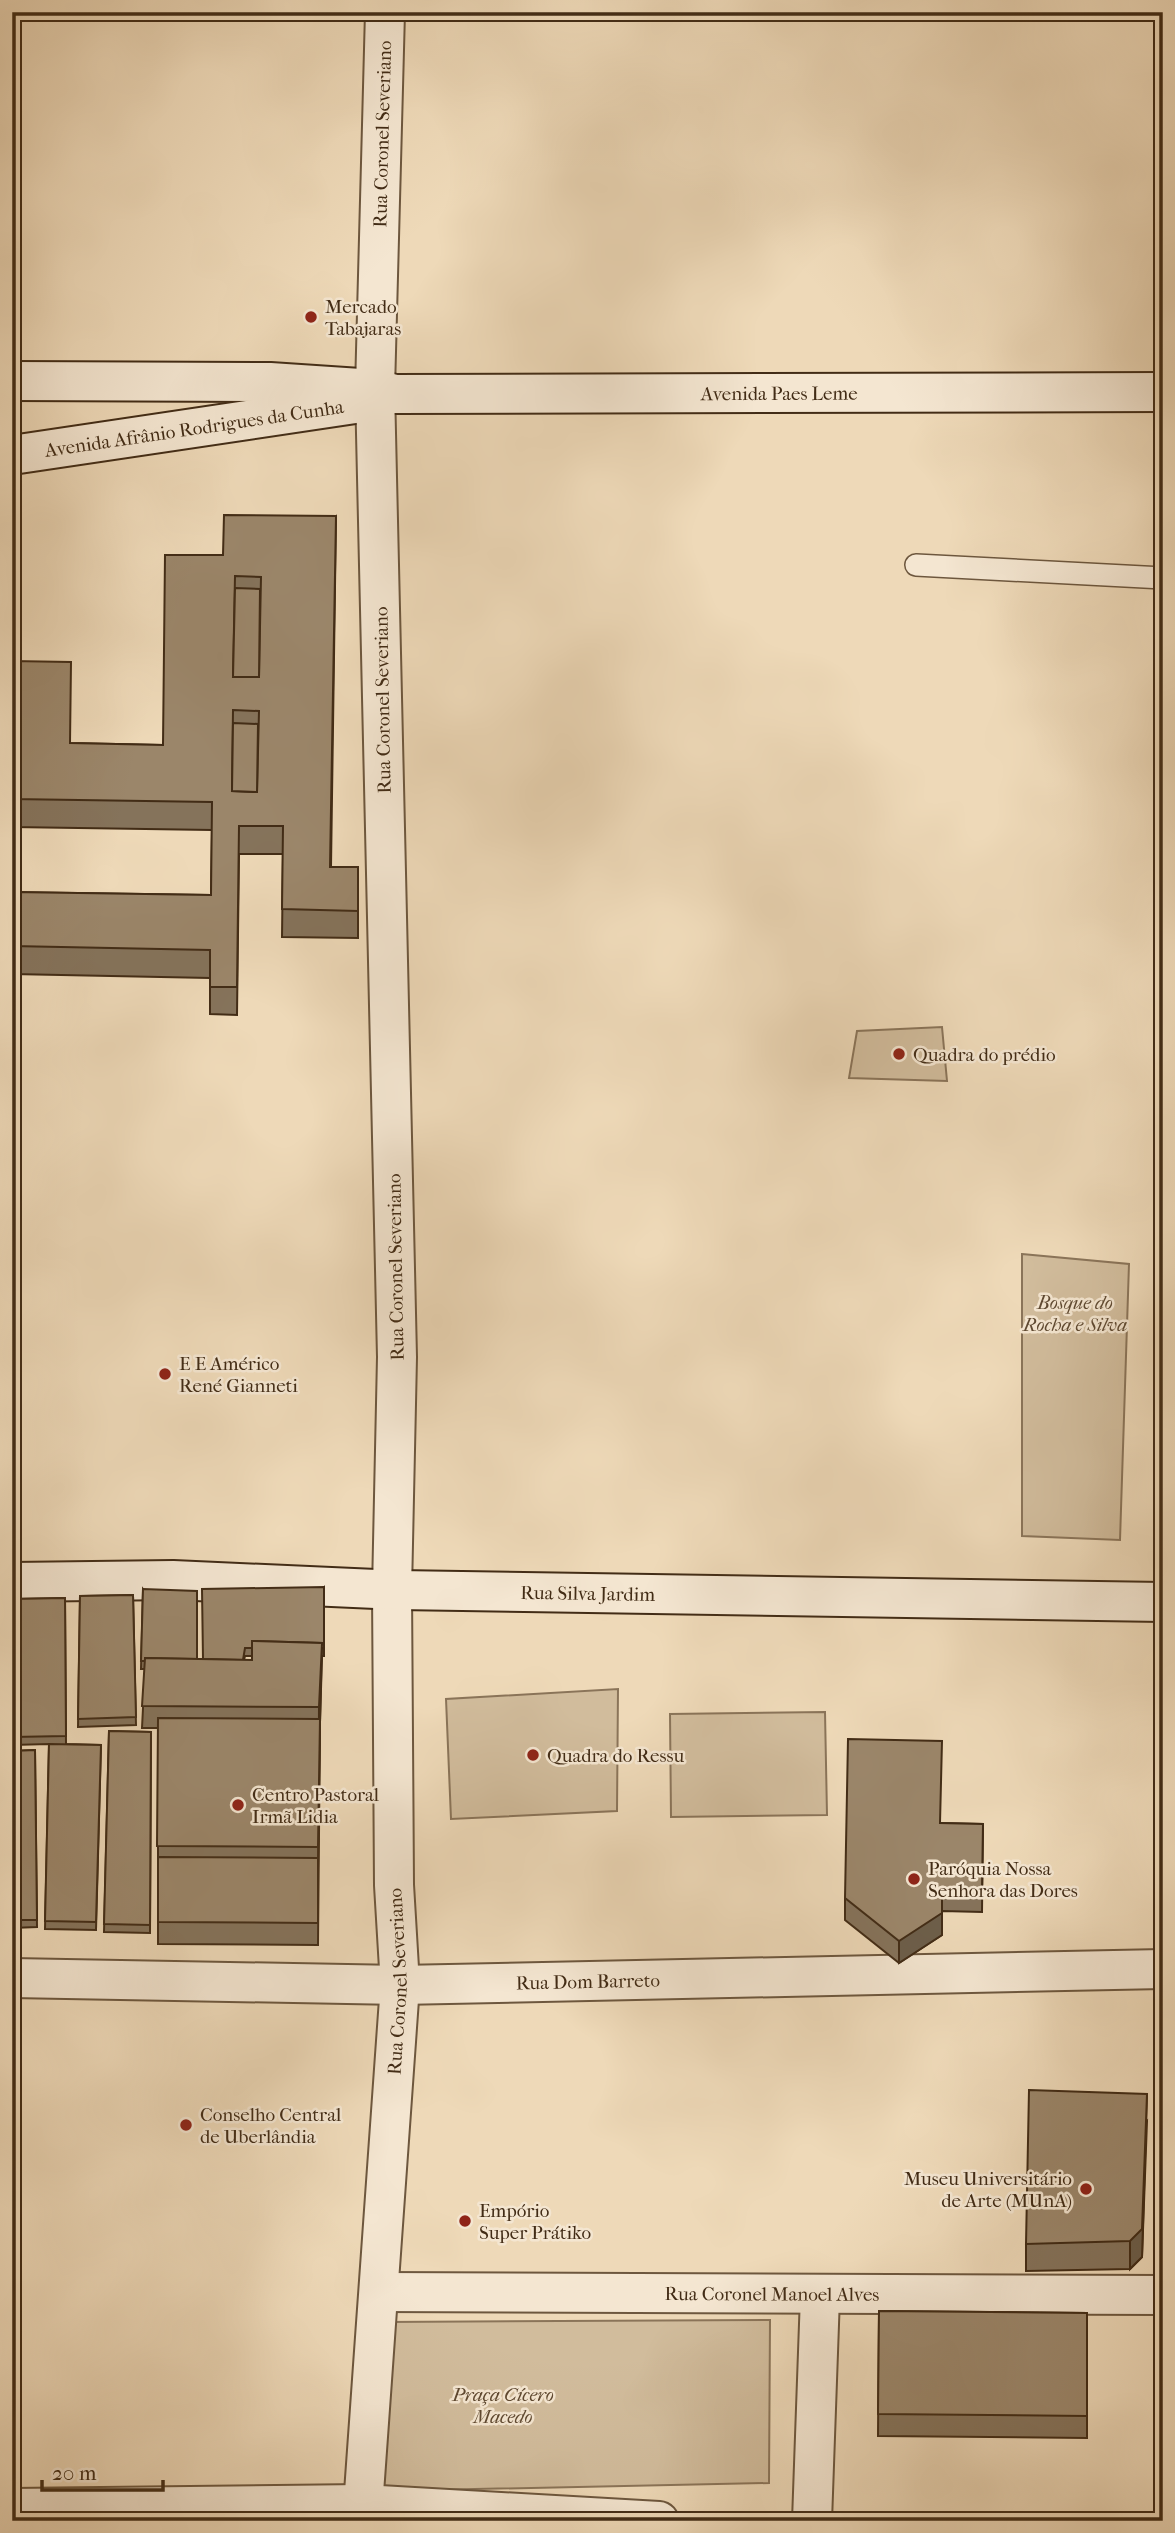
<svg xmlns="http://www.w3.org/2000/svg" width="1175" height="2533" viewBox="0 0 1175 2533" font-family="'IM FELL French Canon',serif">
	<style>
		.green { fill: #d1bc9c; stroke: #8a7459; stroke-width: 2 }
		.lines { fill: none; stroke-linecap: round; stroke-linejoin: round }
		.lane-casing { stroke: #6d573e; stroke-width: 24 }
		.street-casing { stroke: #6d573e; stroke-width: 42 }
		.secondary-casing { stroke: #422c16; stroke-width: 42 }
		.lane { stroke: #f4e6d1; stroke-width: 21 }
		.street { stroke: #f4e6d1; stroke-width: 38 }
		.secondary { stroke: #f4e6d1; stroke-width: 38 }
		.wall { fill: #85735b; stroke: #422c16; stroke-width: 2; fill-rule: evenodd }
		.shaded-wall { fill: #6c5e4a; stroke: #422c16; stroke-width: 2 }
		.building { fill: #9b866a; stroke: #422c16; stroke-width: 2; fill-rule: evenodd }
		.poi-dot { fill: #8f2418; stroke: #f4e6d1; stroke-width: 2.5 }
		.labels { text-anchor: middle; stroke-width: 5; stroke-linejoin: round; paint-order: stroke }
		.street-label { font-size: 19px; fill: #422c16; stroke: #f4e6d1 }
		.poi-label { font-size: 19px; fill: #422c16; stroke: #f4e6d1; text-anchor: start }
		.park-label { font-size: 19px; font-style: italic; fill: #5f4931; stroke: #f4e6d1 }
	</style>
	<rect width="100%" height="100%" fill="#eed9b8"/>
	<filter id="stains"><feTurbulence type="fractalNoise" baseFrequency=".00286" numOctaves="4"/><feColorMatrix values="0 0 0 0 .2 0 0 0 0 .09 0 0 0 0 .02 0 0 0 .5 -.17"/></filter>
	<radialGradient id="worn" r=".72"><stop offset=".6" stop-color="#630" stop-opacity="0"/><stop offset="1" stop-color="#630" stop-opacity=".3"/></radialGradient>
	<!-- green -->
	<g class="green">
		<polygon points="942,1027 947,1081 849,1078 857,1031"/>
		<polygon points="1022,1254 1129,1264 1120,1540 1022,1536"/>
		<polygon points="618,1689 617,1811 451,1819 446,1699"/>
		<polygon points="825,1712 827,1815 671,1817 670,1714"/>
		<polygon points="770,2320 769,2483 381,2491 385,2322"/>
	</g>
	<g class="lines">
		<!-- lane casing -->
		<g class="lane-casing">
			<polyline id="lane" points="916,565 1163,578"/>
		</g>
		<!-- street casing -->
		<g class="street-casing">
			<g id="street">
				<path id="s1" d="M12,1978l388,7 763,-16"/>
				<path id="s2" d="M380,2292l783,3"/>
				<polyline points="12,2508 362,2504 659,2521"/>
				<path id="s3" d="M362,2521l38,-536 -6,-100 -2,-295 5,-233 -22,-968 10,-377"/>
				<polyline points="812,2521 820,2296"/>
			</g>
		</g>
		<!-- secondary casing -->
		<g class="secondary-casing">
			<g id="secondary">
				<path id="s4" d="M12,381l258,1 105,7 20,5 768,-2"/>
				<path id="s5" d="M12,455l343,-51"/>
				<path id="s6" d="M12,1582l161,-2 225,10 765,12"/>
			</g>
		</g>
		<!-- lane -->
		<use href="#lane" class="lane"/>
		<!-- street -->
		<use href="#street" class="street"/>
		<!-- secondary -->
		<use href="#secondary" class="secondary"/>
	</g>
	<!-- wall -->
	<g class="wall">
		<polygon points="336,516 331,867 358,867 358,938 282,937 283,854 239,854 237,1015 210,1014 210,978 12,974 12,892 211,895 212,830 12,827 12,661 70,743 163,745 223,555"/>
		<path d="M324,1587v69h-2l-2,66 -2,223 -160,-1v-216h-16l3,-59h-4l2,-80 54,70h5zM245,1656h7v4h-8z"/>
		<polygon points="133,1595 136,1725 78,1727 80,1596"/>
		<polygon points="65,1598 66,1744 101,1745 96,1930 45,1929 49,1744 12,1745 12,1599"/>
		<polygon points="109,1731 151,1732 150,1933 104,1932"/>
		<polygon points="35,1750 37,1927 12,1928 12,1751"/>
		<polygon points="940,1823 983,1824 982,1912 942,1911 942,1935 899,1963 845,1920 845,1898"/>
		<polygon points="1147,2121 1142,2257 1130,2269 1026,2271 1026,2244"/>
		<polygon points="879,2311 1087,2313 1087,2438 878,2436"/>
	</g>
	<!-- shaded-wall -->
	<g class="shaded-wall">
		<polygon points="322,1643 320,1722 318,1869 319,1707"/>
		<polygon points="942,1889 942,1935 899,1963 899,1941"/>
		<polygon points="1147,2094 1142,2257 1130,2269 1130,2241"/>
	</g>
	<!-- building -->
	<g class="building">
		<path d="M224,515l112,1 -6,351h28v44l-76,-2 1,-83h-44l-2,161h-27v-37l-198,-4v-54l199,3 1,-93 -200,-3v-138l59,1 -1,81 93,2 2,-190h58zM235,576l26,1 -2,100h-26zM233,710l26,1 -2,81 -25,-1z"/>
		<polygon points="235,588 260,589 259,677 233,677"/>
		<polygon points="233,723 258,724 257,792 232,791"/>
		<polygon points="324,1587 324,1648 321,1648 322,1643 252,1641 252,1648 245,1648 243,1660 203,1659 202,1589"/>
		<polygon points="143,1589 197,1591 197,1659 145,1658 145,1661 141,1661"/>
		<polygon points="133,1595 136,1717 78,1719 80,1596"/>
		<polygon points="65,1598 66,1736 12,1737 12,1599"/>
		<polygon points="252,1641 322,1643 319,1707 142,1706 145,1658 252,1660"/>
		<polygon points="158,1718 320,1719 318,1847 157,1846"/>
		<polygon points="109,1731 151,1732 150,1925 104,1924"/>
		<polygon points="848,1739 942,1741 940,1823 983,1824 982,1890 942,1889 942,1913 899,1941 845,1898"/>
		<polygon points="49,1744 101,1745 96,1922 45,1921"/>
		<polygon points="35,1750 37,1920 12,1920 12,1751"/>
		<polygon points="158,1857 318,1858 318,1923 158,1922"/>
		<polygon points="1029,2090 1147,2094 1142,2229 1130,2241 1026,2244"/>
		<polygon points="879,2311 1087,2313 1087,2416 878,2414"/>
	</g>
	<!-- markers -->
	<g class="poi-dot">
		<circle cx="311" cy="317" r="7"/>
		<circle cx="899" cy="1054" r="7"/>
		<circle cx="165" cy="1374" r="7"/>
		<circle cx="533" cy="1755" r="7"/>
		<circle cx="238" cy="1805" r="7"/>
		<circle cx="914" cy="1879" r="7"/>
		<circle cx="186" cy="2125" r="7"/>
		<circle cx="1086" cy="2189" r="7"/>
		<circle cx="465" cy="2221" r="7"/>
	</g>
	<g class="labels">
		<!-- street labels -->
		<g class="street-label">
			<text dy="7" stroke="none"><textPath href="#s3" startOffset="2389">Rua Coronel Severiano</textPath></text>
			<text dy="7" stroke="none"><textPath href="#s4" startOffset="768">Avenida Paes Leme</textPath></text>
			<text dy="7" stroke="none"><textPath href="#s5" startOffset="184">Avenida Afrânio Rodrigues da Cunha</textPath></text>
			<text transform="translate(382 700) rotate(-91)" y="7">Rua Coronel Severiano</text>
			<text transform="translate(395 1267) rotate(-91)" y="7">Rua Coronel Severiano</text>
			<text dy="7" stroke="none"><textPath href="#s6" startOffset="576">Rua Silva Jardim</textPath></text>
			<text dy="7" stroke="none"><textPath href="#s3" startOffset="541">Rua Coronel Severiano</textPath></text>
			<text dy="7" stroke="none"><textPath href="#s1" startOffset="576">Rua Dom Barreto</textPath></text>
			<text dy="7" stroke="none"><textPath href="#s2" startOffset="392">Rua Coronel Manoel Alves</textPath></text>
		</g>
		<!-- poi labels -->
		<g class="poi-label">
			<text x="325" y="313">Mercado<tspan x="325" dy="22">Tabajaras</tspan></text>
			<text x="913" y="1061">Quadra do prédio</text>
			<text x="179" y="1370">E E Américo<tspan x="179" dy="22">René Gianneti</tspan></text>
			<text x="547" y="1762">Quadra do Ressu</text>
			<text x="252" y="1801">Centro Pastoral<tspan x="252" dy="22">Irmã Lidia</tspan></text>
			<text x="928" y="1875">Paróquia Nossa<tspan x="928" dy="22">Senhora das Dores</tspan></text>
			<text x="200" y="2121">Conselho Central<tspan x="200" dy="22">de Uberlândia</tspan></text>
			<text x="1072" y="2185" text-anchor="end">Museu Universitário<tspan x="1072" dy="22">de Arte (MUnA)</tspan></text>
			<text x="479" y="2217">Empório<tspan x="479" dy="22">Super Prátiko</tspan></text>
		</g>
		<!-- park labels -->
		<g class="park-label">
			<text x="1075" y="1309">Bosque do<tspan x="1075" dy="22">Rocha e Silva</tspan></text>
			<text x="503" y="2401">Praça Cícero<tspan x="503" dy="22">Macedo</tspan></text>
		</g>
	</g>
	<!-- margin -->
	<rect width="1175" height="2533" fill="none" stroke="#eed9b8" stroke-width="42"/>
	<rect x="14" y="14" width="1147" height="2505" fill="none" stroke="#422c16" stroke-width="3.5"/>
	<rect x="21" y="21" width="1133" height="2491" fill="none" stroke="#422c16" stroke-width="2"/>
	<!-- scale -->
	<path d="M42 2480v10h121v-10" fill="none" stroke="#422c16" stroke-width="3.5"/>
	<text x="52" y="2480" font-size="21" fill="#422c16" stroke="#f4e6d1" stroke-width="5" paint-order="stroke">20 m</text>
	<rect width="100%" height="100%" filter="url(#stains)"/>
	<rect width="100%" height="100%" fill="url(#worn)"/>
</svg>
